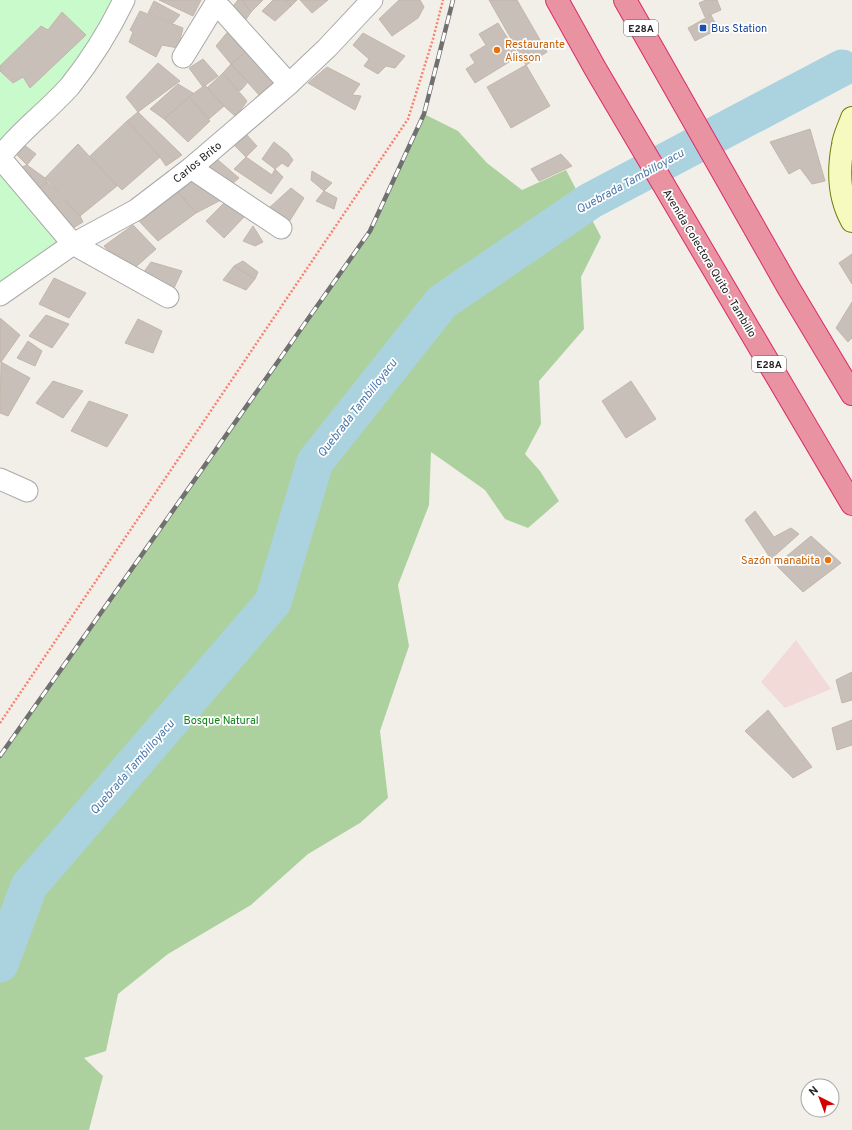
<svg xmlns="http://www.w3.org/2000/svg" width="852" height="1130" viewBox="0 0 852 1130" font-family="Overpass,sans-serif">
	<style>
		.commercial { fill: #f2dad9 }
		.forest { fill: #add19e }
		.park { fill: #c8facc }
		.lines { fill: none; stroke-linecap: round; stroke-linejoin: round }
		.river { stroke: #aad3df; stroke-width: 37 }
		.building { fill: #c7bfb8; stroke: #c4b6ab }
		.street-casing { stroke: #a9a9a9; stroke-width: 23 }
		.secondary-casing { stroke: #707d05; stroke-width: 24 }
		.highway-casing { stroke: #dc2a67; stroke-width: 24 }
		.path { stroke: #fa8072; stroke-width: 2.5; stroke-dasharray: 2 2; stroke-linecap: butt }
		.street { stroke: #fff; stroke-width: 21 }
		.secondary { stroke: #f7fabf; stroke-width: 22 }
		.highway { stroke: #e892a2; stroke-width: 22 }
		.rail-casing { stroke: #707070; stroke-width: 4.5 }
		.rail { stroke: #fff; stroke-width: 3; stroke-dasharray: 9; stroke-linecap: butt }
		.transit-dot { fill: #1a4fb4; stroke: #fff; stroke-width: 1.5 }
		.food-dot { fill: #e8710a; stroke: #fff; stroke-width: 1.5 }
		.labels { text-anchor: middle; stroke-width: 3.5; stroke-linejoin: round; paint-order: stroke }
		.shield { fill: #fff; stroke: #646464; stroke-width: 1 }
		.shield-label { font-size: 10px; font-weight: bold; fill: #222 }
		.transit-label { font-size: 11px; fill: #164399; stroke: #fff; text-anchor: start }
		.food-label { font-size: 11px; fill: #c56008; stroke: #fff; text-anchor: start }
		.street-label { font-size: 11px; fill: #222; stroke: #fff }
		.park-label { font-size: 11px; fill: #0c8416; stroke: #fff }
		.water-label { font-size: 12px; font-style: italic; fill: #4a7aab; stroke: #fff }
	</style>
	<rect width="100%" height="100%" fill="#f2efe9"/>
	<!-- commercial -->
	<polygon class="commercial" points="796,640 831,689 785,708 761,682"/>
	<!-- forest -->
	<polygon class="forest" points="424,114 458,131 487,163 522,190 566,170 601,237 581,277 584,329 539,381 541,424 525,454 540,471 559,501 528,528 505,519 485,490 431,452 429,505 398,585 409,646 380,731 388,798 360,823 308,854 251,905 168,954 118,994 106,1051 84,1058 103,1076 89,1130 0,1130 0,756 370,231"/>
	<!-- park -->
	<polygon class="park" points="0,0 120,0 80,76 1,159 74,248 0,294"/>
	<g class="lines">
		<!-- river -->
		<polyline class="river" points="0,964 29,886 273,602 315,462 442,302 590,201 842,68"/>
	</g>
	<!-- building -->
	<g class="building">
		<polygon points="159,0 201,0 193,16"/>
		<polygon points="238,0 242,0 251,12 245,21 230,10"/>
		<polygon points="242,0 263,0 251,12"/>
		<polygon points="273,0 285,0 291,6 275,21 262,11"/>
		<polygon points="285,0 297,0 291,6"/>
		<polygon points="300,0 328,0 312,13"/>
		<polygon points="399,0 420,0 424,7 418,18 392,36 379,19"/>
		<polygon points="489,0 517,0 547,52 526,65"/>
		<polygon points="706,0 717,0 721,10 705,17 699,3"/>
		<polygon points="154,1 180,15 173,23 148,13"/>
		<polygon points="140,11 183,28 178,48 162,45 156,57 129,42 133,32 130,30"/>
		<polygon points="62,12 86,35 30,88 23,77 13,83 0,71 0,66 41,26 48,30"/>
		<polygon points="711,15 718,29 695,41 688,28"/>
		<polygon points="498,23 519,56 475,83 466,69 475,63 470,55 486,45 479,34"/>
		<polygon points="230,29 247,51 231,64 216,46"/>
		<polygon points="363,33 405,56 395,68 386,66 378,74 364,66 369,59 353,45"/>
		<polygon points="247,51 276,82 260,96 231,64"/>
		<polygon points="203,59 218,76 203,87 189,68"/>
		<polygon points="158,63 180,81 138,112 126,97"/>
		<polygon points="231,64 248,82 241,90 238,91 223,73"/>
		<polygon points="526,65 550,106 511,128 487,87"/>
		<polygon points="327,67 360,84 352,95 361,96 355,110 308,83"/>
		<polygon points="223,73 247,101 236,117 224,106 207,88"/>
		<polygon points="178,84 193,93 164,119 150,109"/>
		<polygon points="205,85 224,106 209,119 189,97"/>
		<polygon points="189,97 210,121 188,142 164,119"/>
		<polygon points="138,112 182,155 166,166 160,157 127,121"/>
		<polygon points="127,121 160,157 122,190 89,157"/>
		<polygon points="810,129 825,181 812,184 800,168 789,174 770,142"/>
		<polygon points="246,134 257,146 246,157 233,144"/>
		<polygon points="274,142 288,153 293,160 288,167 282,163 275,169 262,159"/>
		<polygon points="23,144 36,154 27,165 12,150"/>
		<polygon points="78,144 117,186 80,216 45,178"/>
		<polygon points="561,154 572,166 539,181 531,169"/>
		<polygon points="246,157 272,175 275,169 283,177 271,194 234,169"/>
		<polygon points="218,160 239,178 232,184 210,167"/>
		<polygon points="27,165 45,178 47,182 33,193 14,170"/>
		<polygon points="312,171 332,183 324,191 311,180"/>
		<polygon points="192,174 221,200 196,213 174,187"/>
		<polygon points="47,182 80,216 83,222 68,231 33,193"/>
		<polygon points="174,187 196,213 158,241 136,218"/>
		<polygon points="291,188 304,198 289,222 269,208"/>
		<polygon points="324,191 337,198 334,209 316,201"/>
		<polygon points="225,202 245,216 224,238 206,221"/>
		<polygon points="133,225 156,249 129,273 104,246"/>
		<polygon points="253,226 263,242 255,246 243,241"/>
		<polygon points="852,254 852,284 839,263"/>
		<polygon points="243,261 258,272 255,279 234,266"/>
		<polygon points="151,262 182,271 174,288 141,276"/>
		<polygon points="234,266 255,279 246,290 223,280"/>
		<polygon points="54,278 86,293 69,318 39,304"/>
		<polygon points="852,302 852,338 848,342 836,328"/>
		<polygon points="46,315 69,324 52,348 29,336"/>
		<polygon points="0,318 20,335 1,362 0,362"/>
		<polygon points="138,319 162,331 153,353 125,343"/>
		<polygon points="28,341 42,351 35,366 17,358"/>
		<polygon points="1,362 30,378 8,416 0,413"/>
		<polygon points="53,381 83,391 63,418 36,403"/>
		<polygon points="631,381 656,419 626,438 602,401"/>
		<polygon points="89,401 128,415 107,447 71,431"/>
		<polygon points="755,511 774,537 791,528 799,534 771,559 745,520"/>
		<polygon points="811,536 841,563 803,592 776,565"/>
		<polygon points="852,672 852,700 842,703 836,680"/>
		<polygon points="768,710 812,767 793,778 745,731"/>
		<polygon points="852,720 852,745 837,750 832,728"/>
	</g>
	<g class="lines">
		<!-- street casing -->
		<g class="street-casing">
			<g id="street">
				<path d="M124,0c-14,29 -34,61 -54,86 -21,24 -50,45 -69,70l1,4 71,84 95,53"/>
				<polyline points="217,0 216,3 289,84"/>
				<polyline points="183,57 216,3"/>
				<polyline points="191,168 281,228"/>
				<polyline points="0,295 73,244 136,210 191,168 289,84 327,48 372,0"/>
				<polyline points="0,479 27,491"/>
			</g>
		</g>
		<!-- secondary casing -->
		<g class="secondary-casing">
			<path id="secondary" d="M852,118c-3,9 -8,18 -9,27 -5,26 -4,53 9,76"/>
		</g>
		<!-- highway casing -->
		<g class="highway-casing">
			<g id="highway">
				<polyline points="557,0 596,70 852,504"/>
				<polyline points="625,0 788,287 852,394"/>
			</g>
		</g>
		<!-- path -->
		<polyline class="path" points="0,723 408,119 433,39 443,0"/>
		<!-- street -->
		<use href="#street" class="street"/>
		<!-- secondary -->
		<use href="#secondary" class="secondary"/>
		<!-- highway -->
		<use href="#highway" class="highway"/>
		<!-- rail casing -->
		<g class="rail-casing">
			<polyline id="rail" points="0,756 370,231 424,114 453,0"/>
		</g>
		<!-- rail -->
		<use href="#rail" class="rail"/>
	</g>
	<!-- markers -->
	<rect class="transit-dot" x="699" y="24" width="8" height="8" rx="2"/>
	<g class="food-dot">
		<circle cx="497" cy="50" r="4"/>
		<circle cx="828" cy="560" r="4"/>
	</g>
	<g class="labels">
		<!-- shield labels -->
		<g class="shield">
			<rect x="624" y="20" width="34" height="16" rx="3"/>
			<rect x="752" y="356" width="34" height="16" rx="3"/>
		</g>
		<g class="shield-label">
			<text x="641" y="32">E28A</text>
			<text x="769" y="368">E28A</text>
		</g>
		<!-- transit labels -->
		<g class="transit-label">
			<text x="711" y="32">Bus Station</text>
		</g>
		<!-- food labels -->
		<g class="food-label">
			<text x="505" y="48">Restaurante<tspan x="505" dy="13">Alisson</tspan></text>
			<text x="820" y="564" text-anchor="end">Sazón manabita</text>
		</g>
		<!-- street labels -->
		<g class="street-label">
			<text transform="translate(197 162) rotate(-39)" y="4">Carlos Brito</text>
			<text transform="translate(710 263) rotate(59)" y="4">Avenida Colectora Quito - Tambillo</text>
		</g>
		<!-- park labels -->
		<g class="park-label">
			<text x="221" y="724">Bosque Natural</text>
		</g>
		<!-- water labels -->
		<g class="water-label">
			<text transform="translate(630 181) rotate(-29)" y="4">Quebrada Tambilloyacu</text>
			<text transform="translate(357 408) rotate(-52)" y="4">Quebrada Tambilloyacu</text>
			<text transform="translate(132 767) rotate(-49)" y="4">Quebrada Tambilloyacu</text>
		</g>
	</g>
	<!-- north arrow -->
	<g transform="translate(820 1098) rotate(318)"><circle r="19" fill="#ffffff" stroke="#a7a7a7"/>
	<path d="M0-3L7 15L0 10L-7 15Z" fill="#d40000"/>
	<text y="-6" font-size="11" font-weight="bold" text-anchor="middle" fill="#222222">N</text>
	</g>
</svg>
